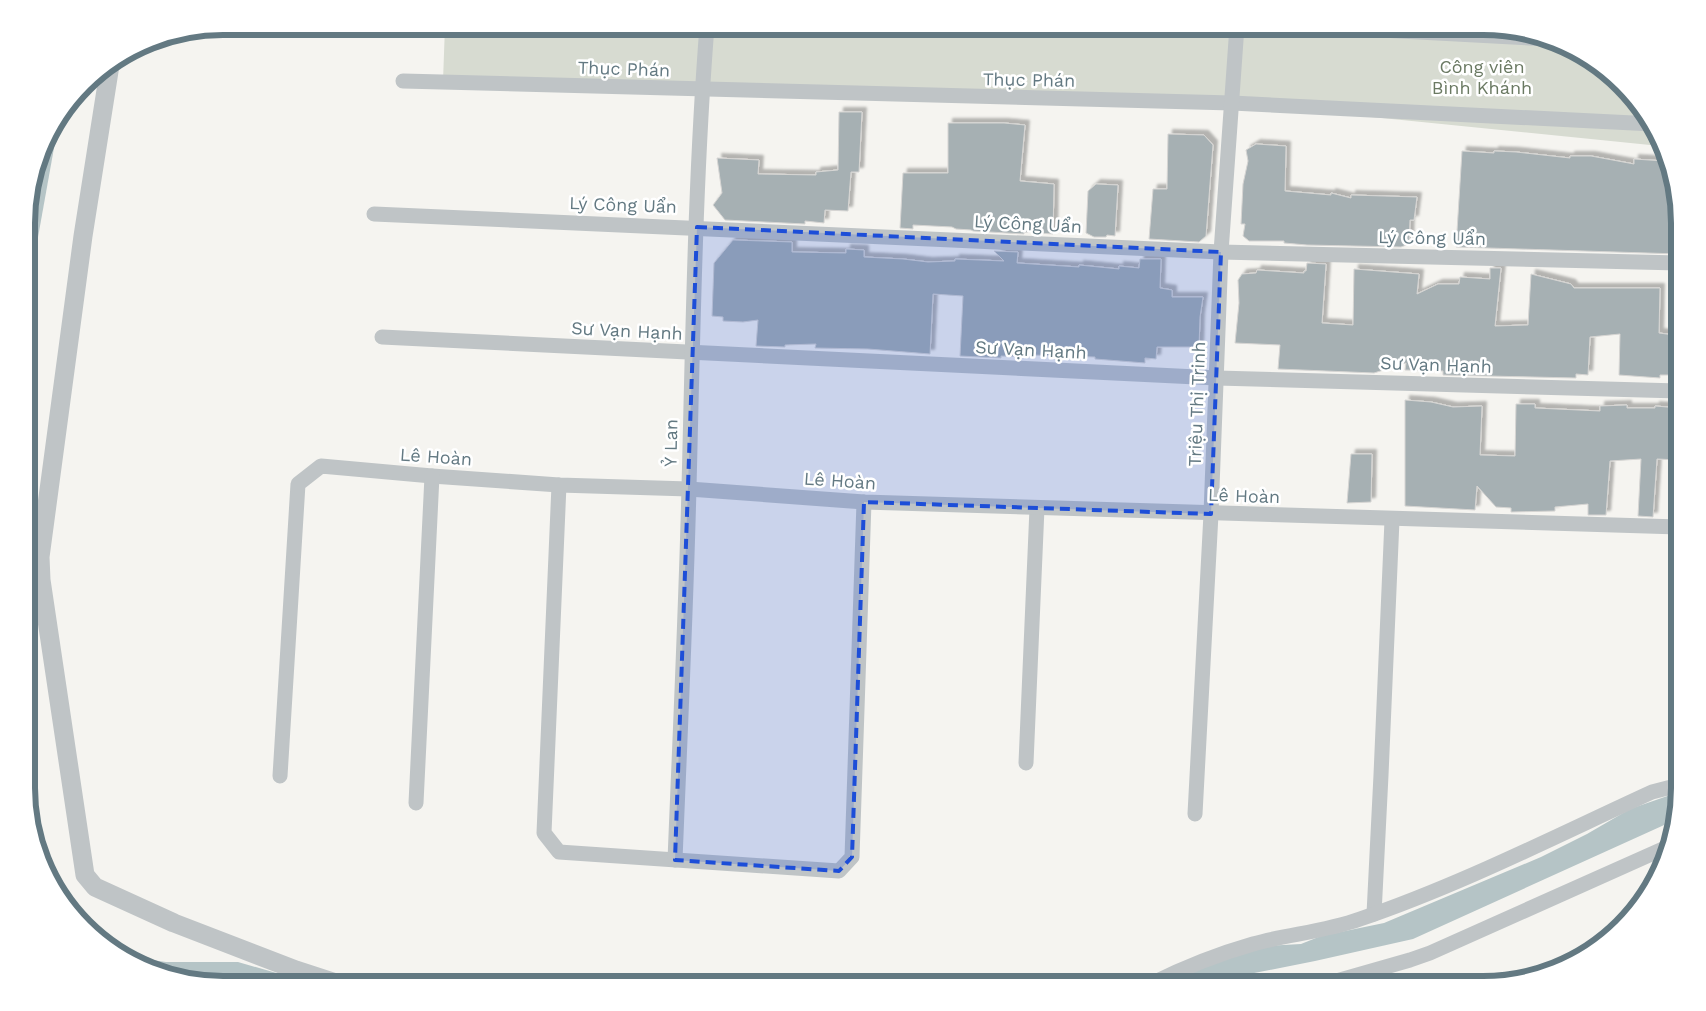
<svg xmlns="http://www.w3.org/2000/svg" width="1706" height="1011" viewBox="0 0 1706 1011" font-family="'Work Sans',sans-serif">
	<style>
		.green { fill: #d7dbd1 }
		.water { fill: #b5c4c6 }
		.building { fill: #a6b0b3; stroke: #d6d5d3; filter: url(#shadow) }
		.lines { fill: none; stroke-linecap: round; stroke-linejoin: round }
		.minor { stroke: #bfc4c6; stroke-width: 15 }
		.tertiary { stroke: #bfc4c6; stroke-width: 19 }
		.marked { fill: #1d4ed8; fill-opacity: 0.2; stroke: #1d4ed8; stroke-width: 4; stroke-dasharray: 10 6; stroke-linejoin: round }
		.labels { text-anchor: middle; stroke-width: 5; stroke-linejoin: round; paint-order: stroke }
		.park-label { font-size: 18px; fill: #6a7962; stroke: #fff }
		.street-label { font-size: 18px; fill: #637982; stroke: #fff }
		.rim { fill: none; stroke: #637982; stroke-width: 6 }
	</style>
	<defs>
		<filter id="shadow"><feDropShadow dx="4.5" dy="-4.5" stdDeviation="1" flood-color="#0004"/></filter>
	</defs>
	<rect width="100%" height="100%" fill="#f5f4f0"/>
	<!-- green -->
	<polygon class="green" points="445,26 1483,26 1534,33 1582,53 1622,84 1653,124 1660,146 1232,103 443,81"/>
	<!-- water -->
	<g class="water">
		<polygon points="59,120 28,293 28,198 47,136"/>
		<polygon points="1679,792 1679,800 1673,821 1413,939 1315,961 1239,976 1218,984 1170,984 1213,962 1266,946 1301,944 1321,936 1384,923 1541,857 1587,834 1630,809"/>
		<polygon points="123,956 166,962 238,962 318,985 223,985 172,978"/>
	</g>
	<!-- building -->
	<g class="building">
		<polygon points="839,112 862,112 859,172 851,172 848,211 825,210 824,223 805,221 805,224 725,220 713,205 722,193 717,158 759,160 758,174 816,175 816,172 838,170"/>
		<polygon points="948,123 1004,123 1025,125 1020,181 1054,184 1053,234 1024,232 1024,234 973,231 971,230 956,229 952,227 913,225 913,229 900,228 903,173 948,173"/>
		<polygon points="1168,134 1204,135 1213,145 1206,236 1199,242 1149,239 1153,189 1167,189"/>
		<polygon points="1256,144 1286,146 1285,191 1331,195 1331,193 1351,198 1351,195 1417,197 1414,220 1410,220 1409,244 1401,247 1307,245 1284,243 1284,241 1249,241 1243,236 1245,224 1241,224 1243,184 1248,161 1246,150"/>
		<polygon points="1462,151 1494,153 1494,151 1516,152 1570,158 1570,156 1591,156 1634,164 1634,159 1664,161 1679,210 1679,254 1456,247"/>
		<polygon points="1096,184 1118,185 1115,236 1107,235 1106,237 1094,237 1086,233 1088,191"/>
		<polygon points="733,240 792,242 792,252 846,253 846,249 864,250 864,257 903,259 928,262 955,261 955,259 1004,261 994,251 1018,252 1017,263 1079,267 1079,265 1119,269 1119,266 1139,268 1140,259 1161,259 1160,288 1172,290 1172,297 1203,297 1200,317 1199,347 1157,347 1156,359 1145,358 1145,363 1095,359 1095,357 1032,355 1032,357 1001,356 1001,358 960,356 963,296 933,294 930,354 868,349 815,348 816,344 785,345 785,347 756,346 758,320 743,322 723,321 723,317 712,316 714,263"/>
		<polygon points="1307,263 1326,264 1322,323 1353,325 1354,269 1419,274 1417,294 1438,284 1459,284 1460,277 1490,279 1490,268 1501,268 1495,326 1528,325 1531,274 1571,284 1574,288 1660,288 1659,333 1674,335 1671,375 1660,375 1660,378 1619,375 1620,334 1590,337 1588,375 1576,374 1576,378 1443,375 1443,371 1405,370 1406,363 1374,373 1278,369 1280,345 1235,343 1239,303 1238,280 1242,274 1256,273 1257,270 1304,273 1304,271 1306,271"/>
		<polygon points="1405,400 1431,402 1453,407 1482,406 1480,455 1515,456 1516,404 1535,404 1535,408 1600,411 1600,406 1627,405 1627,408 1655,408 1655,406 1679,408 1679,460 1657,459 1653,517 1638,516 1641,459 1610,461 1606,515 1588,515 1588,504 1555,507 1555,511 1511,512 1511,508 1496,507 1477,486 1475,510 1405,506"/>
		<polygon points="1351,454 1372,454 1371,502 1347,503"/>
	</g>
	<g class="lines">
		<!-- minor -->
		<g class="minor">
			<polyline points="1306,26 1549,39"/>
			<polyline points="403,81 1232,103 1653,124"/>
			<polyline points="374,214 1221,252 1679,263"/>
			<polyline points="382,337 1217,378 1679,391"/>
			<polyline points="559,485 544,833 559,852 839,871 852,857 864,502"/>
			<polyline points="1026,763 1037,508"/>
			<polyline points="280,776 298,484 321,466 432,476 559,485 689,489 864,502 1679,527"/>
			<polyline points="416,803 432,476"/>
			<polyline points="1195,814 1211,514 1221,252 1237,26"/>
			<path d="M675,860c5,-125 11,-249 14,-373 4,-154 6,-308 18,-461"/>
			<polyline points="1374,914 1381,775 1392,520"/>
			<path d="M1151,984c32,-16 67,-30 102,-40 35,-10 71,-12 107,-25 100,-34 196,-83 292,-127l27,-7"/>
			<polyline points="1326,984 1410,960 1430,953 1665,848"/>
		</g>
		<!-- tertiary -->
		<polyline class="tertiary" points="110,65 83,236 40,557 41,580 85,875 95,887 174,923 296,970 342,985"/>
	</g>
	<!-- marked area -->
	<path class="marked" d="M697,227l524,25 -10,262 -347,-12 -12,355 -13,14 -164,-11z"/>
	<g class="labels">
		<!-- park labels -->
		<g class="park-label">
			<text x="1482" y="73">Công viên<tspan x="1482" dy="21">Bình Khánh</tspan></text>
		</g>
		<!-- street labels -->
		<g class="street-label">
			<text transform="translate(624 69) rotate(2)" y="6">Thục Phán</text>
			<text transform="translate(1029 80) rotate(1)" y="6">Thục Phán</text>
			<text transform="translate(623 205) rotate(2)" y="6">Lý Công Uẩn</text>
			<text transform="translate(1028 224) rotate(3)" y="6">Lý Công Uẩn</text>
			<text transform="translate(1432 238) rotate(1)" y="6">Lý Công Uẩn</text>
			<text transform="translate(627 331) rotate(3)" y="6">Sư Vạn Hạnh</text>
			<text transform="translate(1031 350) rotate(3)" y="6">Sư Vạn Hạnh</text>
			<text transform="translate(1436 365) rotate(2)" y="6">Sư Vạn Hạnh</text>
			<text transform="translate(1197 404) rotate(-88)" y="6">Triệu Thị Trinh</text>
			<text transform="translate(671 443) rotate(-89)" y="6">Ỷ Lan</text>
			<text transform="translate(436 457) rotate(4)" y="6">Lê Hoàn</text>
			<text transform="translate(840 481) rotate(4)" y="6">Lê Hoàn</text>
			<text transform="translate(1244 496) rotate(2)" y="6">Lê Hoàn</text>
		</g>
	</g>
	<!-- crop -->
	<path d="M0 0H1706V1011H0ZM223 35H1483A188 188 0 0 1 1671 223V788A188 188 0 0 1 1483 976H223A188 188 0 0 1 35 788V223A188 188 0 0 1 223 35Z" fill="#fff" fill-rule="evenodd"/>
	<path class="rim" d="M223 35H1483A188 188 0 0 1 1671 223V788A188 188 0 0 1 1483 976H223A188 188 0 0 1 35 788V223A188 188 0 0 1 223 35Z"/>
</svg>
